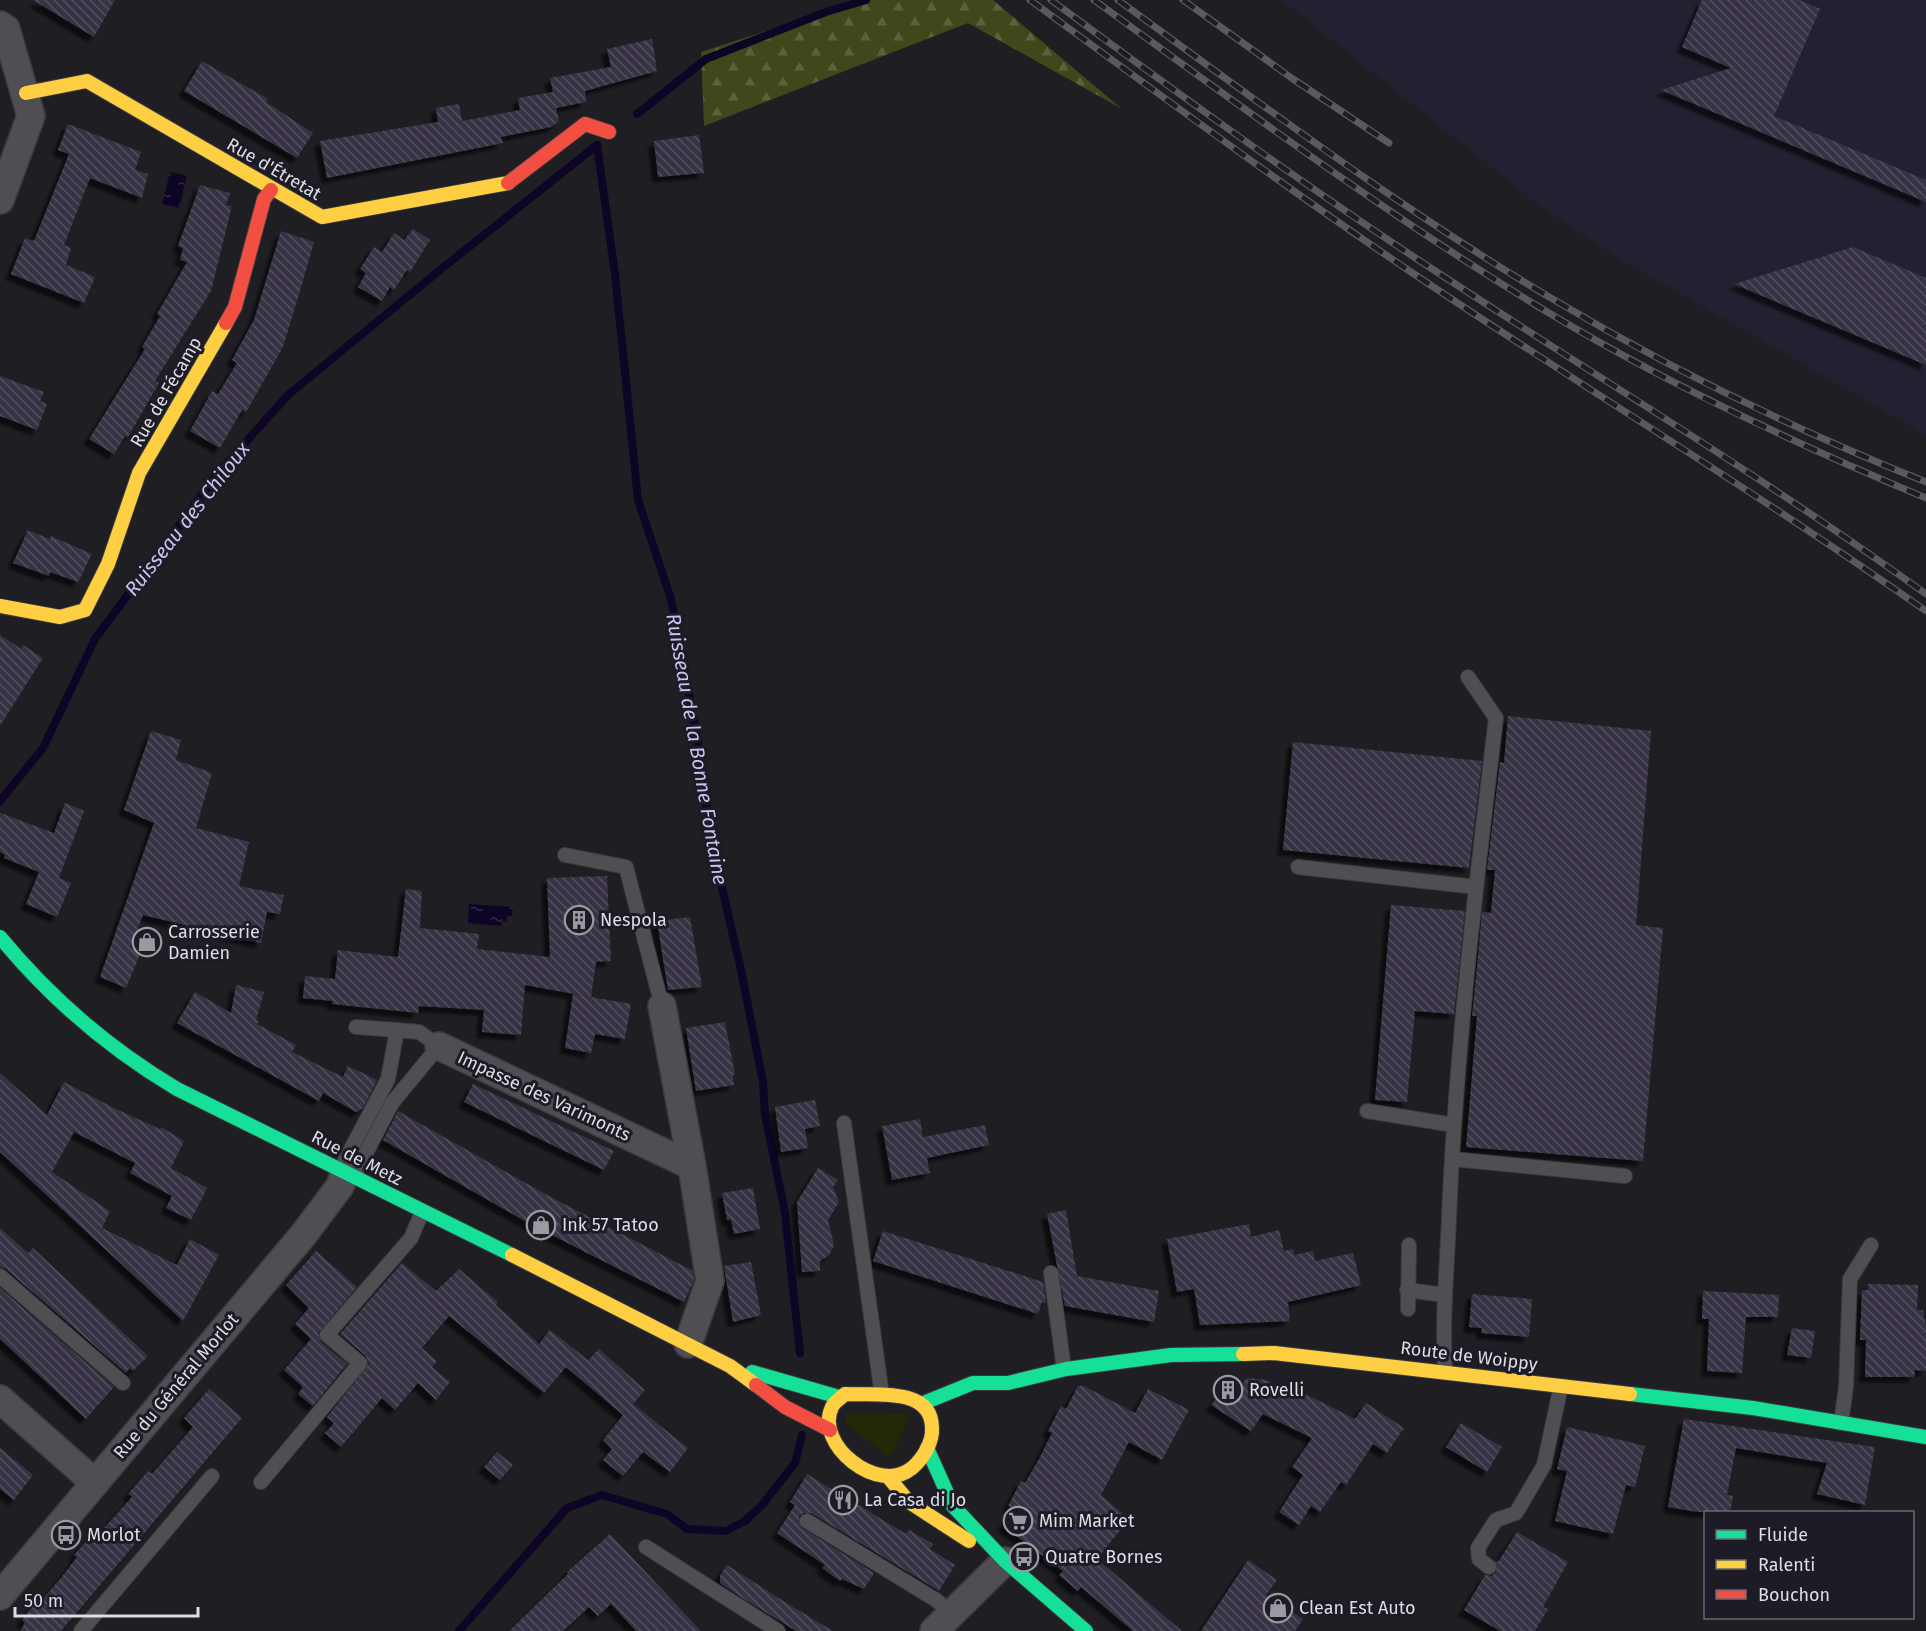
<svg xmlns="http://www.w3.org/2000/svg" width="1926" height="1631" viewBox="0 0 1926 1631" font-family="'Fira Sans',sans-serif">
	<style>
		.built { fill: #232131 }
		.green { fill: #232806 }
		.forest { fill: url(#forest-firs) }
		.water { fill: url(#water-ripples) }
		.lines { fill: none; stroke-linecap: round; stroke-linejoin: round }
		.stream { stroke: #0e0526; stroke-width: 8 }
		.building { fill: url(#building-back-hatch); filter: url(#shadow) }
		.lane-casing { stroke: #3b3b3f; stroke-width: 16 }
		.street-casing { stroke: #3b3b3f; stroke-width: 30 }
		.fast-casing { stroke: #3b3b3f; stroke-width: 16 }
		.slow-casing { stroke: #3b3b3f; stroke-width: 16 }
		.jam-casing { stroke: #3b3b3f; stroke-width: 16 }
		.lane { stroke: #4f4e53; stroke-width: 14 }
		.street { stroke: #4f4e53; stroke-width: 27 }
		.fast { stroke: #16e098; stroke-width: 14 }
		.slow { stroke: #ffcf43; stroke-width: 14 }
		.jam { stroke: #f24e42; stroke-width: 14 }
		.rail-casing { stroke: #5a5a5d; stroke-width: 7 }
		.rail { stroke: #1c1b26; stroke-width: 4.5; stroke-dasharray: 14; stroke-linecap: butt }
		.labels { text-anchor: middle; stroke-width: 6; stroke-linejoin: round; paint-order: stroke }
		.street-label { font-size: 18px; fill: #dedde5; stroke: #1c1b26 }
		.poi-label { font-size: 18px; fill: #dedde5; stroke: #1c1b26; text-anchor: start }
		.water-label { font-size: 20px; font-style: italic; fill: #c8c3ef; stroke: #1c1b26 }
	</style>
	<defs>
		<pattern id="forest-firs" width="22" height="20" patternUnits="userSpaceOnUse" patternTransform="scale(1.5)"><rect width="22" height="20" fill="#40471b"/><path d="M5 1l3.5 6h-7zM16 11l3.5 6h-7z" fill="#5b613c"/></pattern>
		<pattern id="water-ripples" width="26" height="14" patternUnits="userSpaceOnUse" patternTransform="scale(1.5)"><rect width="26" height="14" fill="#0e0526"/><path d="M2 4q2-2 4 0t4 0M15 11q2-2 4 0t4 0" fill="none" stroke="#312945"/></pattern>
		<pattern id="building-back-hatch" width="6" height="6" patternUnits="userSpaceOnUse" patternTransform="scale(1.5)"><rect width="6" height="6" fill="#373344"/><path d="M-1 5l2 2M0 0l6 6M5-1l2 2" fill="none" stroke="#54505f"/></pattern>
		<filter id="shadow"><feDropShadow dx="-5.5" dy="5.5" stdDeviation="1.5" flood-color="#0009"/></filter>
	</defs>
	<rect width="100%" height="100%" fill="#1e1e23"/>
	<!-- built -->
	<polygon class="built" points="1282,0 1926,0 1926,435 1625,262 1545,210"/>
	<!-- green -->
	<polygon class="green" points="850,1413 907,1414 909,1417 892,1455 886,1455 845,1423 847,1414"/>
	<!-- forest -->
	<polygon class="forest" points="862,0 993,0 1122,109 968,23 704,126 701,52"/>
	<!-- water -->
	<g class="water">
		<polygon points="170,172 187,176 179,208 162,204"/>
		<polygon points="469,904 513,907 512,916 507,916 507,922 502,921 501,926 468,923"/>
	</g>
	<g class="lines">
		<!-- stream -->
		<g class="stream">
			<polyline points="637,114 706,59 826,12 866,0"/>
			<polyline points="597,145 615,274 638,500 671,599 697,736 712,844 741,970 763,1082 765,1114 785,1213 800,1353"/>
			<polyline points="0,801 43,748 95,639 218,473 288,395 440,270 597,145"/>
			<polyline points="459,1631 567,1508 602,1495 667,1514 687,1529 726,1531 745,1521 762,1505 795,1463 802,1435"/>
		</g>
	</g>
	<!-- building -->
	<g class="building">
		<polygon points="33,0 115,0 94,37"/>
		<polygon points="1702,0 1799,0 1820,9 1774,116 1926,180 1926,202 1661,90 1731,68 1682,47"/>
		<polygon points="652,39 657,71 585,91 586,102 556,108 559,121 551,127 501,137 503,143 327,178 320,141 438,122 436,108 459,104 462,121 520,110 518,98 553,92 550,78 611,67 607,49"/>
		<polygon points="202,61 268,99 266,102 313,133 297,158 184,91"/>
		<polygon points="68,124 141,152 135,170 148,174 142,198 90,178 64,245 71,248 66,265 95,277 84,303 11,274 25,238 34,241 69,154 58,150"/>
		<polygon points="699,135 704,173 658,177 654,141"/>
		<polygon points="200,185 230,193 226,205 232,206 211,291 155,381 159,383 128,437 125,436 114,454 89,439 145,349 142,347 160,316 157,314 187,262 180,260 183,248 178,246"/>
		<polygon points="413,229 430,240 410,272 407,270 394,290 390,287 382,301 358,287 366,273 360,269 374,247 382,252 394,233 404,240"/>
		<polygon points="281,231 314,242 302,284 283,347 246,412 242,410 220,448 190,431 212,391 218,394 237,363 232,360 254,320"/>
		<polygon points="1853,247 1926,278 1926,365 1734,284"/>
		<polygon points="0,376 44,392 40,401 47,404 37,430 0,416"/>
		<polygon points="28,530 50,539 51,536 92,554 78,582 50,572 49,576 13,563"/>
		<polygon points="0,635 21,649 23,645 43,658 0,726"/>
		<polygon points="1508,716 1651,731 1636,925 1663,928 1643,1161 1466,1147 1477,1016 1472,1016 1477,968 1482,912 1491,913 1495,870 1487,870 1500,762 1504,763"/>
		<polygon points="151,731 181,740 176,760 212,773 196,828 249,842 239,886 284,895 280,914 267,912 261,943 143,915 130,948 141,952 126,988 100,977 154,823 124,810"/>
		<polygon points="1293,742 1482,761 1469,868 1283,850"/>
		<polygon points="65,803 84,811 59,878 71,883 57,917 26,904 39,872 4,858 5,855 0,852 0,813 54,833"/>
		<polygon points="607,876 611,961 596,962 591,997 525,985 521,1035 482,1032 484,1010 419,1006 418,1013 332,1004 333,1001 303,998 305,976 335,979 338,950 398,957 406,889 422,891 420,928 479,934 477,949 550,957 547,878"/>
		<polygon points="1391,905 1465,911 1454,1014 1415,1011 1407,1102 1375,1100"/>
		<polygon points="690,917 702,987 668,990 657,921"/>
		<polygon points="236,985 264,992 256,1020 259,1021 257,1024 296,1045 292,1052 343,1077 348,1066 377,1080 363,1108 356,1112 323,1093 319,1101 177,1023 195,992 231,1013"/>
		<polygon points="573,994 631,1004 625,1039 595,1034 591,1053 565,1048"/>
		<polygon points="725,1022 735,1074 733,1075 734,1085 696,1091 686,1028"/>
		<polygon points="0,1073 47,1115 64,1082 116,1109 160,1129 161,1127 184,1141 171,1168 207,1188 191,1220 166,1208 172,1196 130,1173 135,1163 74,1132 52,1172 110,1211 102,1228 177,1265 190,1239 219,1255 183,1321 0,1152"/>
		<polygon points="473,1084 614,1151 604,1170 464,1102"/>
		<polygon points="815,1100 820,1126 805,1129 808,1148 781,1152 775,1107"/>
		<polygon points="398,1111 547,1195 693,1271 694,1280 684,1302 530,1224 383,1140"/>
		<polygon points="920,1119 923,1137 985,1125 989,1145 927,1158 930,1173 892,1180 882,1126"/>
		<polygon points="818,1168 838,1180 833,1187 839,1202 828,1220 834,1245 829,1255 820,1261 820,1271 802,1272 797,1202"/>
		<polygon points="753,1188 760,1229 734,1234 731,1220 727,1220 722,1193"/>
		<polygon points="1066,1210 1077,1276 1159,1291 1154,1322 1065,1306 1047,1214"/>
		<polygon points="1249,1224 1251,1237 1279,1230 1284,1251 1293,1249 1294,1255 1313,1251 1315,1261 1353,1253 1361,1285 1288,1302 1290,1321 1200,1325 1194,1289 1177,1292 1167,1239"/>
		<polygon points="0,1228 28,1253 33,1248 148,1356 133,1371 130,1368 126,1373 6,1269 0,1267"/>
		<polygon points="883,1231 1043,1282 1046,1303 1042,1302 1038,1314 873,1261"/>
		<polygon points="316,1251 357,1287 318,1333 321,1342 347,1364 313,1406 298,1394 303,1387 284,1370 311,1339 295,1324 309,1308 286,1285"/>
		<polygon points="751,1262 761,1315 733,1322 724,1266"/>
		<polygon points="402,1263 436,1291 459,1269 498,1302 496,1305 539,1344 550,1330 588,1360 599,1349 645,1390 633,1404 688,1448 670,1472 643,1452 623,1476 603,1460 612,1449 603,1440 623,1415 566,1367 544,1393 449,1316 422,1348 437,1361 432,1367 450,1382 436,1400 418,1383 395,1410 382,1398 341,1447 325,1433 334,1423 327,1417 369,1364 366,1356 340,1334"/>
		<polygon points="1868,1284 1918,1285 1917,1310 1923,1310 1926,1327 1926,1371 1915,1370 1914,1377 1865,1377 1866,1340 1860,1340 1862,1290 1868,1290"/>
		<polygon points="0,1288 114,1387 86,1419 0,1339"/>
		<polygon points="1703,1291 1779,1295 1778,1317 1746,1317 1742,1373 1707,1371 1709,1319 1702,1319"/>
		<polygon points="1472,1294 1532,1299 1529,1337 1481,1333 1482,1328 1469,1327"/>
		<polygon points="1792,1328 1815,1331 1811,1358 1787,1355"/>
		<polygon points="1247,1378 1267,1380 1280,1389 1284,1383 1355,1419 1366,1403 1404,1428 1387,1453 1373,1444 1346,1485 1341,1482 1320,1512 1311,1506 1299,1525 1279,1512 1303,1475 1292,1467 1312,1438 1263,1414 1251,1431 1211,1405 1231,1381 1239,1388"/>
		<polygon points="1078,1386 1084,1386 1135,1413 1148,1389 1189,1410 1162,1460 1129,1442 1101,1495 1129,1519 1097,1559 1182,1631 1133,1631 1081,1587 1078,1591 1059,1575 1063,1571 1003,1526 1013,1508 1008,1506 1021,1481 1025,1483 1039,1459 1052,1433 1048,1431 1061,1406 1066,1409"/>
		<polygon points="209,1389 242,1418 61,1631 20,1631 25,1623 22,1620 39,1598 42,1600 61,1578 77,1557 74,1555 94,1533 97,1536 132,1497 128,1494 148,1471 152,1474 193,1427 184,1418"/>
		<polygon points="1684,1419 1875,1447 1865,1505 1817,1494 1827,1463 1736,1448 1727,1495 1733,1496 1730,1512 1697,1512 1668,1507"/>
		<polygon points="1461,1423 1502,1447 1487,1472 1446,1447"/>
		<polygon points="1567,1427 1645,1446 1635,1487 1626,1485 1613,1534 1555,1521 1567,1471 1557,1469"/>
		<polygon points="0,1448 33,1475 14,1500 0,1489"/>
		<polygon points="497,1452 513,1465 500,1480 484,1467"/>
		<polygon points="807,1474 833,1490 836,1486 858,1499 856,1503 881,1519 906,1534 909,1530 933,1544 930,1549 955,1565 939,1591 811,1513 803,1513 799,1517 802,1528 874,1573 864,1589 842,1579 840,1581 822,1568 825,1565 777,1533 795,1505 790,1502"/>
		<polygon points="1517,1532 1568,1562 1543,1607 1548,1609 1535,1631 1500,1631 1464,1610 1485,1575 1492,1576 1496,1572 1495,1561 1498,1562"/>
		<polygon points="610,1534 701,1631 636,1631 611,1604 598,1616 589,1607 563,1631 509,1631 568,1574 567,1572"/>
		<polygon points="1248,1560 1277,1580 1266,1595 1303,1619 1295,1631 1201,1631"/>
		<polygon points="727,1565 788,1604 833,1631 796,1631 747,1601 720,1583 720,1576"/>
	</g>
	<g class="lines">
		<!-- lane casing -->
		<g class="lane-casing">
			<g id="lane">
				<polyline points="565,855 626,867 662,1006"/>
				<polyline points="1298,867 1476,887"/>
				<polyline points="1367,1111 1454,1125"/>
				<polyline points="844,1123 882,1395"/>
				<polyline points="1452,1159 1625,1176"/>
				<polyline points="340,1170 388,1079 397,1030 356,1027"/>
				<polyline points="354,1176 392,1103 439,1046 419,1032 397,1030"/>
				<polyline points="1051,1273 1064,1369"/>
				<polyline points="0,1276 123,1383"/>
				<polyline points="1407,1290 1445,1295"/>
				<polyline points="1408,1309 1409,1245"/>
				<path d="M1445,1371c-3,-52 2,-103 4,-154 7,-167 27,-333 47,-499l-28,-41"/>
				<polyline points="1841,1423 1846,1387 1850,1279 1871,1245"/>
				<polyline points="261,1482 360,1363 327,1335 411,1238 422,1212"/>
				<polyline points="807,1521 936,1600 952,1614"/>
				<polyline points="646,1547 778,1631"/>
				<polyline points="1489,1567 1479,1559 1478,1548 1496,1520 1516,1513 1544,1465 1561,1386"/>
				<polyline points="81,1631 212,1476"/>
			</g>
		</g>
		<!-- street casing -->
		<g class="street-casing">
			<g id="street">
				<polyline points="0,25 6,29 31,116 0,200"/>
				<polyline points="662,1006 692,1166 710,1281 688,1344"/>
				<polyline points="439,1046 692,1166"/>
				<polyline points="0,1399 95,1483"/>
				<polyline points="0,1596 304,1234 340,1186 345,1172"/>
				<polyline points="934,1631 1005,1561"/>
			</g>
		</g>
		<!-- fast casing -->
		<g class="fast-casing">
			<g id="fast">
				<path d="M0,937c51,62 108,111 177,152l335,166"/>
				<polyline points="752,1372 839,1397"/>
				<polyline points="1630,1394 1753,1408 1926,1437"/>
				<polyline points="921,1404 973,1383 1008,1383 1066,1369 1171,1355 1243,1354"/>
				<polyline points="927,1448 953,1506 1005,1561 1086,1631"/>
			</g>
		</g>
		<!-- slow casing -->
		<g class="slow-casing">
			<g id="slow">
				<polyline points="26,93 87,81 322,217 508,183"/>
				<polyline points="0,606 60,617 85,610 108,564 139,473 226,323"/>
				<polyline points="512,1255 730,1366 756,1385"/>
				<polyline points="1243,1354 1274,1353 1630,1394"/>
				<path d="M845,1394c28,2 87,-8 87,34 1,14 -9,31 -20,40 -34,28 -98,-24 -80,-61 2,-5 9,-9 13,-13z"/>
				<polyline points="889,1478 909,1502 969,1541"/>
			</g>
		</g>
		<!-- jam casing -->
		<g class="jam-casing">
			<g id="jam">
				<polyline points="508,183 585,124 609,132"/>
				<polyline points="226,323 235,307 264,199 271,190"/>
				<polyline points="756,1385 785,1407 830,1430"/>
			</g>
		</g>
		<!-- lane -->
		<use href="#lane" class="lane"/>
		<!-- street -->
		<use href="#street" class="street"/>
		<!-- fast -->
		<use href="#fast" class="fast"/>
		<!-- slow -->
		<use href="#slow" class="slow"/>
		<!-- jam -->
		<use href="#jam" class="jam"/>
		<!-- rail casing -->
		<g class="rail-casing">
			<g id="rail">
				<path d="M1030,0c126,92 252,185 381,272 171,115 347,221 515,339"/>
				<path d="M1051,0c121,89 243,178 369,261 169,111 342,215 506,333"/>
				<path d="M1094,0c149,108 297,218 455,313 120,72 247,131 377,185"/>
				<path d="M1118,0c143,104 285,211 438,301 118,70 242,130 370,181"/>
				<polyline points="1183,0 1293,79 1389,143"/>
			</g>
		</g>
		<!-- rail -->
		<use href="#rail" class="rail"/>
	</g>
	<!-- icons -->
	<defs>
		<g id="building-ring" transform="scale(1.5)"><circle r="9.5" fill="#1c1b26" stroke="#9b9aa1" stroke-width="1.5"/><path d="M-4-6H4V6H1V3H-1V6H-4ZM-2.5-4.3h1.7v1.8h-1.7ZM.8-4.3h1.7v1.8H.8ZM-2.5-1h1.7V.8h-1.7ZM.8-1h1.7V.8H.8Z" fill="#9b9aa1"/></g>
		<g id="shop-ring" transform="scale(1.5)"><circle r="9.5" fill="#1c1b26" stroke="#9b9aa1" stroke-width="1.5"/><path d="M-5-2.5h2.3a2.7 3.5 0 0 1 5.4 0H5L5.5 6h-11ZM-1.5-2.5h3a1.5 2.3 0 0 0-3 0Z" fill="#9b9aa1"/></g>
		<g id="restaurant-ring" transform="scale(1.5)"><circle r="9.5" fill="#1c1b26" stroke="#9b9aa1" stroke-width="1.5"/><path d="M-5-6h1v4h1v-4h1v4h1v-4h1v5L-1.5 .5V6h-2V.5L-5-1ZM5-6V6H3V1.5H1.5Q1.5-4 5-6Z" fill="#9b9aa1"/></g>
		<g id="supermarket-ring" transform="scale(1.5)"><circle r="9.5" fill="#1c1b26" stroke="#9b9aa1" stroke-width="1.5"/><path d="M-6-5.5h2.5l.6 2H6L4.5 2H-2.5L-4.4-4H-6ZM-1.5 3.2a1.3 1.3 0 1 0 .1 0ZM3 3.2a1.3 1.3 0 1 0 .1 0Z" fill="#9b9aa1"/></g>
		<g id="bus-ring" transform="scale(1.5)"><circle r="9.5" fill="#1c1b26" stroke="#9b9aa1" stroke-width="1.5"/><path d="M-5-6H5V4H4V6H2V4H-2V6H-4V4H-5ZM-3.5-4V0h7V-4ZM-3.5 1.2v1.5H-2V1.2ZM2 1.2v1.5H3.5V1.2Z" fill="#9b9aa1"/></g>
	</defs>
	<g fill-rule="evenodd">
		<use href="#building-ring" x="579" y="920"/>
		<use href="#shop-ring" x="147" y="942"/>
		<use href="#shop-ring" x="541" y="1225"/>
		<use href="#building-ring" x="1228" y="1390"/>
		<use href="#restaurant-ring" x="843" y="1500"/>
		<use href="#supermarket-ring" x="1018" y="1521"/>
		<use href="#bus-ring" x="66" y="1535"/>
		<use href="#bus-ring" x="1024" y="1557"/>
		<use href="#shop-ring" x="1278" y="1608"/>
	</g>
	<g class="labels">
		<!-- street labels -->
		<g class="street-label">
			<text transform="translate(274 169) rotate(30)" y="6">Rue d'Étretat</text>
			<text transform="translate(166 392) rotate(-60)" y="6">Rue de Fécamp</text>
			<text transform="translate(544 1096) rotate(25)" y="6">Impasse des Varimonts</text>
			<text transform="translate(357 1158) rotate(27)" y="6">Rue de Metz</text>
			<text transform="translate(1469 1356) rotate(7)" y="6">Route de Woippy</text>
			<text transform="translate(176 1386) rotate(-50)" y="6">Rue du Général Morlot</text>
		</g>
		<!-- poi labels -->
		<g class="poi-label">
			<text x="600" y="926">Nespola</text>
			<text x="168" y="938">Carrosserie<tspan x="168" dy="21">Damien</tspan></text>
			<text x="562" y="1231">Ink 57 Tatoo</text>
			<text x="1249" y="1396">Rovelli</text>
			<text x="864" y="1506">La Casa di Jo</text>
			<text x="1039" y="1527">Mim Market</text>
			<text x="87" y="1541">Morlot</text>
			<text x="1045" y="1563">Quatre Bornes</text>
			<text x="1299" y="1614">Clean Est Auto</text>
		</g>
		<!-- water labels -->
		<g class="water-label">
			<text transform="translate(187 519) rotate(-52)" y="7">Ruisseau des Chiloux</text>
			<text transform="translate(697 749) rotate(80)" y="7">Ruisseau de la Bonne Fontaine</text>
		</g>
	</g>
	<!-- legend -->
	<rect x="1704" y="1511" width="210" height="108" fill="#1c1b26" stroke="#6a6972" stroke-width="1.5"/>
	<rect x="1716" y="1530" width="30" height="9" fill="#16e098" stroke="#6a6972" stroke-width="1.5"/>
	<text x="1758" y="1541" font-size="18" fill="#dedde5">Fluide</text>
	<rect x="1716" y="1560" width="30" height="9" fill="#ffcf43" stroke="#6a6972" stroke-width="1.5"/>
	<text x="1758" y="1571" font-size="18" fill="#dedde5">Ralenti</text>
	<rect x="1716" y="1590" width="30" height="9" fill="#f24e42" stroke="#6a6972" stroke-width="1.5"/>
	<text x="1758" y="1601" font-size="18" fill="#dedde5">Bouchon</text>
	<!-- scale -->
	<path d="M15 1607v9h183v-9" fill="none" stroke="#dedde5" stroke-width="3"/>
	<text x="24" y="1607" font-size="18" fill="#dedde5" stroke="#1c1b26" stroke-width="4.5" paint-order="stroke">50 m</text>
</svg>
